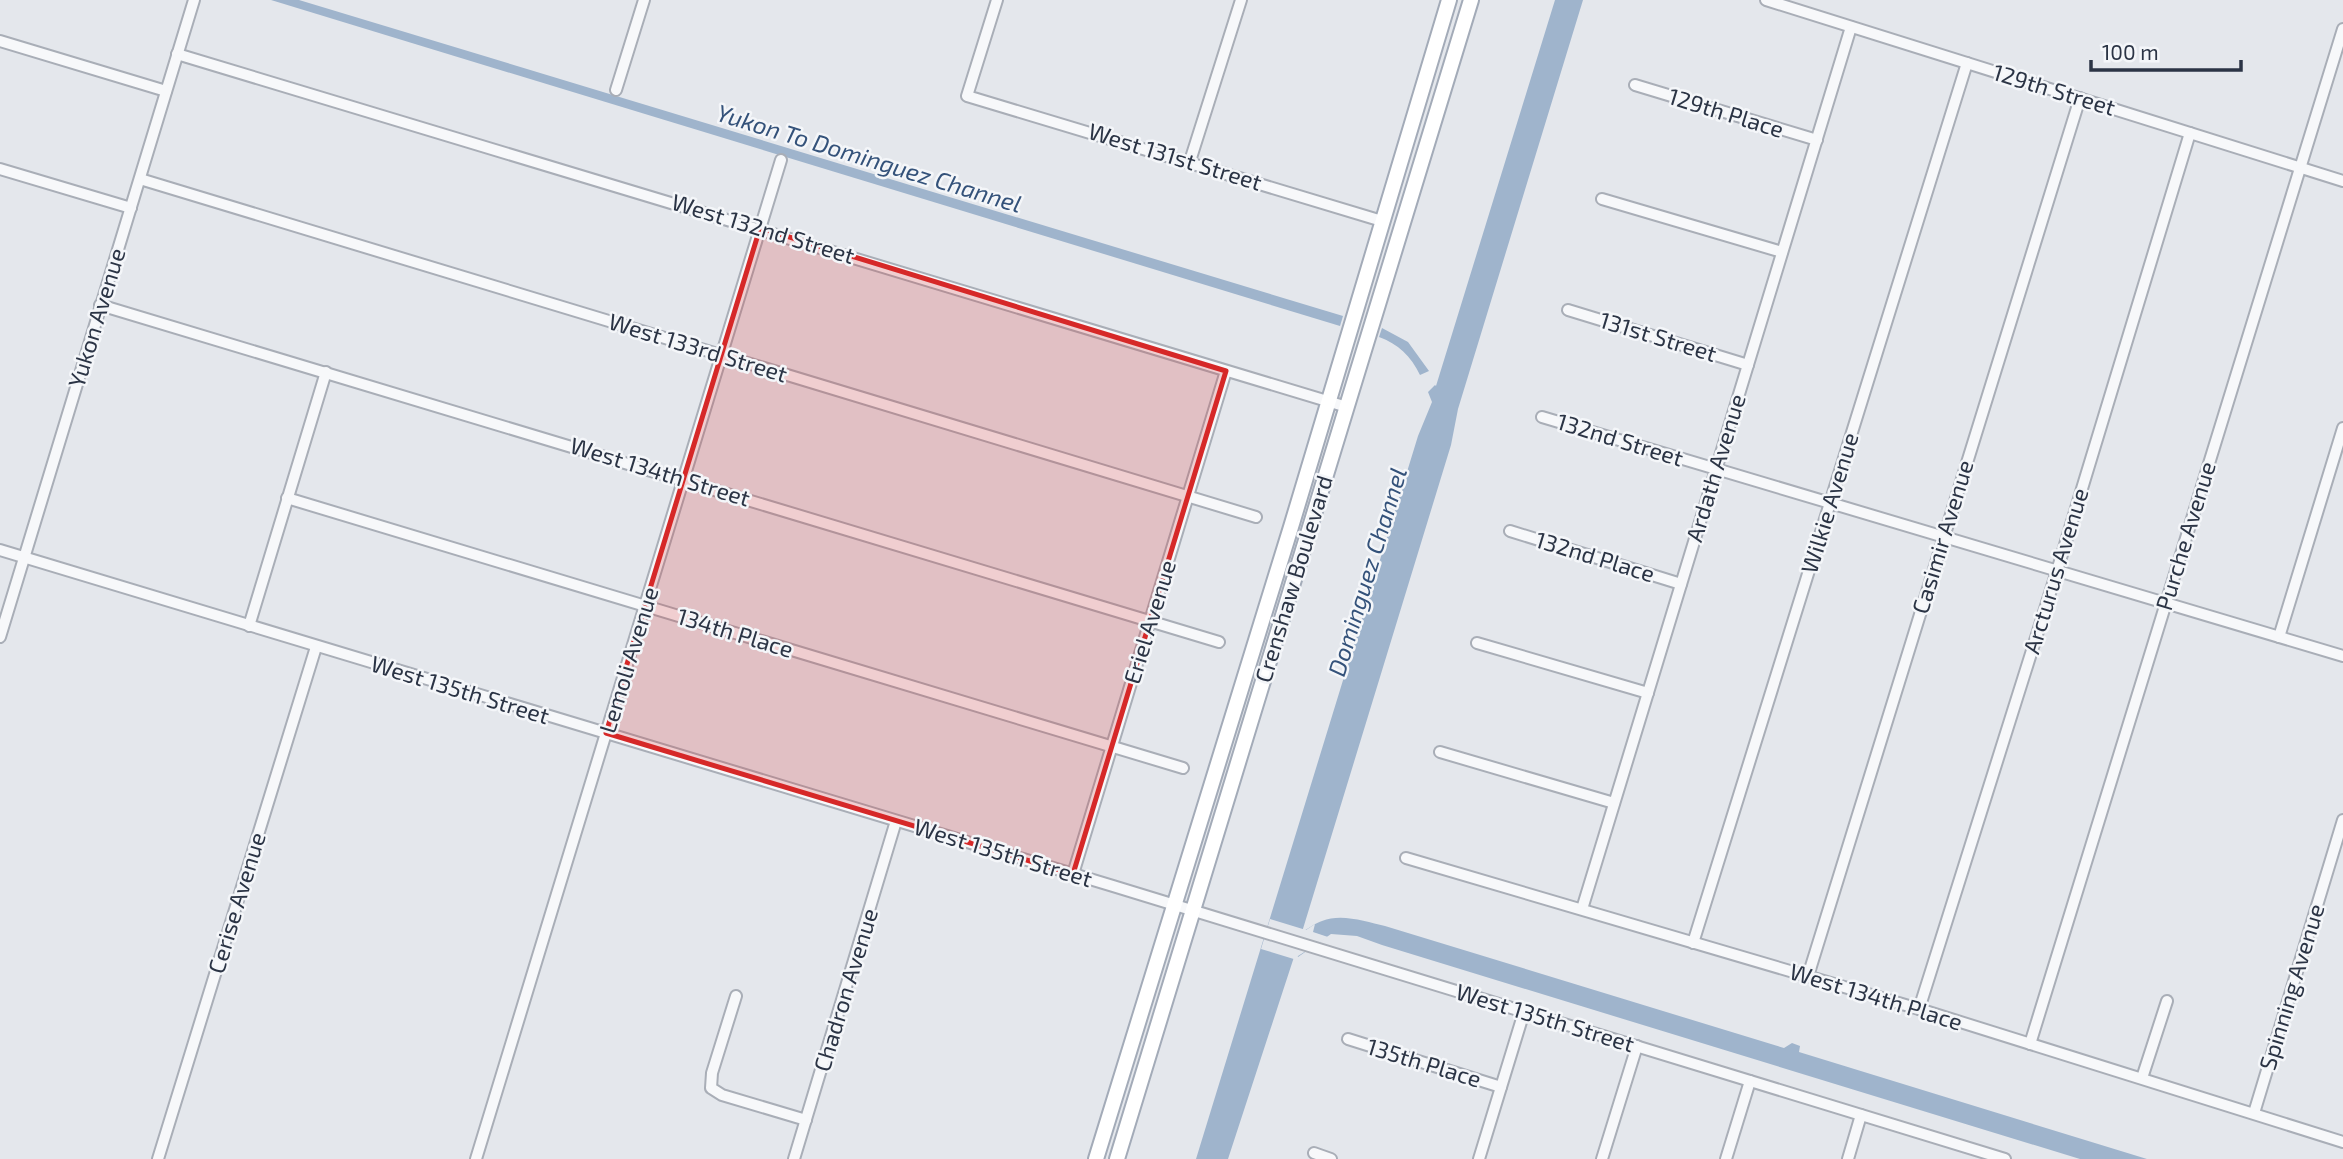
<svg xmlns="http://www.w3.org/2000/svg" width="2343" height="1159" viewBox="0 0 2343 1159" font-family="'Exo 2',sans-serif">
	<style>
		.water { fill: #9fb4cc }
		.pier { fill: #e4e7ec }
		.lines { fill: none; stroke-linecap: round; stroke-linejoin: round }
		.minor-casing { stroke: #a9aeb7; stroke-width: 14 }
		.major-casing { stroke: #a3abb8; stroke-width: 18 }
		.minor { stroke: #f7f8fa; stroke-width: 10 }
		.major { stroke: #fff; stroke-width: 14 }
		.marked { fill: #d62828; fill-opacity: 0.2; stroke: #d62828; stroke-width: 5; stroke-linejoin: round }
		.labels { text-anchor: middle; stroke-width: 5; stroke-linejoin: round; paint-order: stroke }
		.street-label { font-size: 23px; fill: #2b3445; stroke: #f4f6f9 }
		.water-label { font-size: 24px; font-style: italic; fill: #34527a; stroke: #f4f6f9 }
	</style>
	<rect width="100%" height="100%" fill="#e4e7ec"/>
	<!-- water -->
	<g class="water">
		<polygon points="271,0 299,0 1343,316 1340,326"/>
		<path d="M1555,0h28l-125,409 -7,36 -149,487c6,-3 13,-9 20,-11 20,-8 44,1 63,5l399,122 8,-5 8,3 -1,6 348,107h-67l-698,-214 -25,-9 -26,-2 -33,23h-4l-66,202h-32l222,-723 14,-34 -4,-10 7,-7 1,1z"/>
		<path d="M1382,328l26,14 21,29 -9,4c-9,-19 -22,-31 -41,-38z"/>
	</g>
	<!-- pier -->
	<polygon class="pier" points="1270,919 1306,930 1315,924 1313,932 1328,937 1298,956 1297,960 1261,949"/>
	<g class="lines">
		<!-- minor casing -->
		<g class="minor-casing">
			<g id="minor">
				<polyline points="997,0 967,96 1382,221"/>
				<polyline points="1766,0 2343,181"/>
				<polyline points="0,41 166,91"/>
				<polyline points="177,54 1347,407"/>
				<polyline points="1635,85 1817,140"/>
				<polyline points="616,90 644,0"/>
				<polyline points="1190,161 1241,0"/>
				<polyline points="0,169 131,208"/>
				<polyline points="140,179 1256,517"/>
				<polyline points="1602,199 1782,252"/>
				<polyline points="100,305 1219,642"/>
				<polyline points="1568,310 1748,365"/>
				<polyline points="1542,417 2343,656"/>
				<polyline points="287,498 1183,768"/>
				<polyline points="1510,531 1681,584"/>
				<polyline points="0,550 1113,886 2005,1159"/>
				<polyline points="249,626 326,372"/>
				<polyline points="0,637 194,0"/>
				<polyline points="2279,637 2343,428"/>
				<polyline points="1477,643 1648,693"/>
				<polyline points="1440,752 1614,803"/>
				<polyline points="1406,858 1919,1009 2343,1142"/>
				<polyline points="1073,874 1226,371"/>
				<polyline points="1582,909 1851,27"/>
				<polyline points="1693,943 1967,63"/>
				<polyline points="1808,976 2080,98"/>
				<polyline points="736,996 712,1073 711,1088 722,1095 806,1120"/>
				<polyline points="1919,1009 2057,571 2190,133"/>
				<polyline points="1348,1039 1501,1087"/>
				<polyline points="2030,1044 2343,29"/>
				<polyline points="2142,1078 2167,1001"/>
				<polyline points="2254,1113 2343,820"/>
				<polyline points="1314,1153 1331,1159"/>
				<polyline points="158,1159 316,647"/>
				<polyline points="476,1159 781,160"/>
				<polyline points="794,1159 896,821"/>
				<polyline points="1479,1159 1524,1012"/>
				<polyline points="1602,1159 1637,1046"/>
				<polyline points="1726,1159 1750,1081"/>
				<polyline points="1848,1159 1861,1115"/>
			</g>
		</g>
		<!-- major casing -->
		<g class="major-casing">
			<g id="major">
				<polyline points="1096,1159 1291,527 1449,0"/>
				<polyline points="1117,1159 1471,0"/>
			</g>
		</g>
		<!-- minor -->
		<use href="#minor" class="minor"/>
		<!-- major -->
		<use href="#major" class="major"/>
	</g>
	<!-- marked area -->
	<path class="marked" d="M760,228l466,143 -153,503 -467,-141z"/>
	<g class="labels">
		<!-- street labels -->
		<g class="street-label">
			<text transform="translate(2054 90) rotate(17)" y="8">129th Street</text>
			<text transform="translate(1726 113) rotate(17)" y="8">129th Place</text>
			<text transform="translate(1175 157) rotate(17)" y="8">West 131st Street</text>
			<text transform="translate(763 229) rotate(17)" y="8">West 132nd Street</text>
			<text transform="translate(97 318) rotate(-73)" y="8">Yukon Avenue</text>
			<text transform="translate(1658 337) rotate(17)" y="8">131st Street</text>
			<text transform="translate(698 348) rotate(17)" y="8">West 133rd Street</text>
			<text transform="translate(1620 440) rotate(17)" y="8">132nd Street</text>
			<text transform="translate(1716 468) rotate(-73)" y="8">Ardath Avenue</text>
			<text transform="translate(660 472) rotate(17)" y="8">West 134th Street</text>
			<text transform="translate(1830 503) rotate(-73)" y="8">Wilkie Avenue</text>
			<text transform="translate(2186 536) rotate(-73)" y="8">Purche Avenue</text>
			<text transform="translate(1943 537) rotate(-73)" y="8">Casimir Avenue</text>
			<text transform="translate(1595 557) rotate(17)" y="8">132nd Place</text>
			<text transform="translate(2056 571) rotate(-73)" y="8">Arcturus Avenue</text>
			<text transform="translate(1294 579) rotate(-73)" y="8">Crenshaw Boulevard</text>
			<text transform="translate(1150 622) rotate(-73)" y="8">Eriel Avenue</text>
			<text transform="translate(735 633) rotate(17)" y="8">134th Place</text>
			<text transform="translate(629 660) rotate(-73)" y="8">Lemoli Avenue</text>
			<text transform="translate(460 690) rotate(17)" y="8">West 135th Street</text>
			<text transform="translate(1003 853) rotate(17)" y="8">West 135th Street</text>
			<text transform="translate(237 903) rotate(-73)" y="8">Cerise Avenue</text>
			<text transform="translate(2292 987) rotate(-73)" y="8">Spinning Avenue</text>
			<text transform="translate(846 990) rotate(-73)" y="8">Chadron Avenue</text>
			<text transform="translate(1876 997) rotate(17)" y="8">West 134th Place</text>
			<text transform="translate(1545 1018) rotate(17)" y="8">West 135th Street</text>
			<text transform="translate(1424 1063) rotate(17)" y="8">135th Place</text>
		</g>
		<!-- water labels -->
		<g class="water-label">
			<text transform="translate(869 159) rotate(17)" y="8">Yukon To Dominguez Channel</text>
			<text transform="translate(1368 572) rotate(-73)" y="8">Dominguez Channel</text>
		</g>
	</g>
	<!-- scale -->
	<path d="M2091 60v10h150v-10" fill="none" stroke="#2b3445" stroke-width="3.5"/>
	<text x="2102" y="60" font-size="21" fill="#2b3445" stroke="#f4f6f9" stroke-width="5" paint-order="stroke">100 m</text>
</svg>
